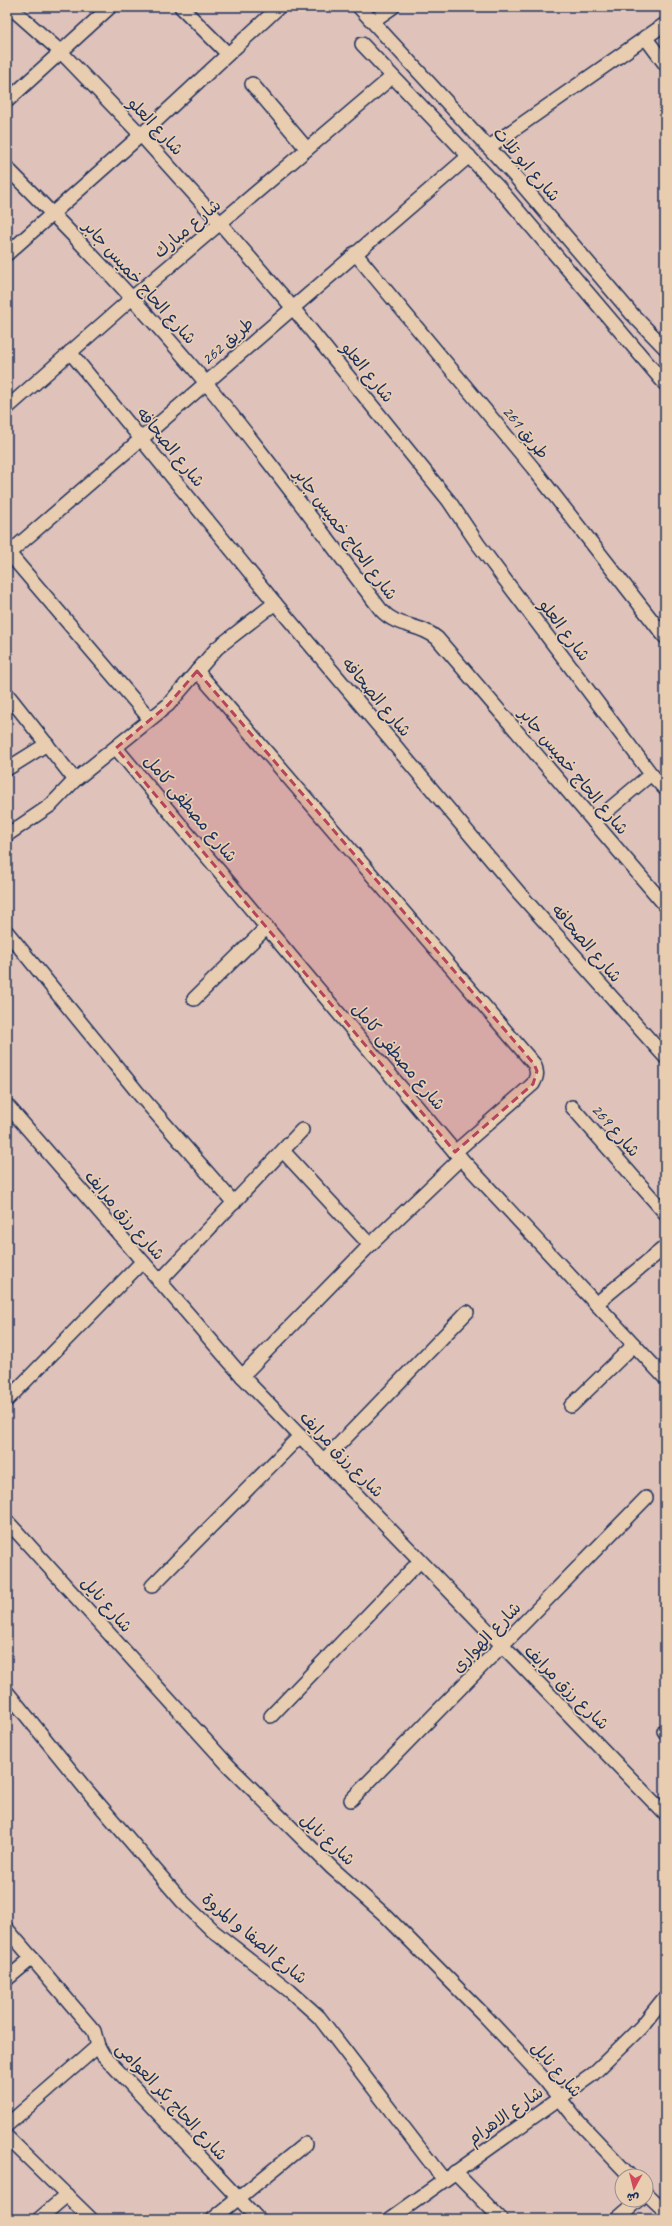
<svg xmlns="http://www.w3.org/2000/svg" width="672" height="2226" viewBox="0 0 672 2226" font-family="Caveat,'Playpen Sans Arabic',sans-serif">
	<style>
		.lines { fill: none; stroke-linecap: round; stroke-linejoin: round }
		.minor-casing { stroke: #1b2f5e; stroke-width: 16 }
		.minor { stroke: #e9cdb0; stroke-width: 13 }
		.marked { fill: #b6455b; fill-opacity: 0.2; stroke: #b6455b; stroke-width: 3; stroke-dasharray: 8 5; stroke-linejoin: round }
		.labels { text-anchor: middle; stroke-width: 3.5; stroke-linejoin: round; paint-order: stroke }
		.street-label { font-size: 17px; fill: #1b2f5e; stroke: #e9cdb0 }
	</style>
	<rect width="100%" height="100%" fill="#dfc2ba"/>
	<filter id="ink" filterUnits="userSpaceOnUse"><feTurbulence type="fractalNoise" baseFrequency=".025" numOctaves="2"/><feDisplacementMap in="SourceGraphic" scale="8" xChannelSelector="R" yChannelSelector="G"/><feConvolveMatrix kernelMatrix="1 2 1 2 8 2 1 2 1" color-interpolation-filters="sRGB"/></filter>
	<g filter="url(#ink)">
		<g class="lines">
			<!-- minor casing -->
			<g class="minor-casing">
				<g id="minor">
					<polyline points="10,7 61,52 141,135 220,223 293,308 449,501 478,544 651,774 665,789"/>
					<polyline points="181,7 228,54"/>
					<polyline points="359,7 513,174 632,314 665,348"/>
					<polyline points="373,21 393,7"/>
					<polyline points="645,37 665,64"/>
					<polyline points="362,44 498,187 665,384"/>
					<polyline points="252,84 307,149"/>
					<polyline points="7,101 110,7"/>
					<polyline points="489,147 665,24"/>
					<path d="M7,168c69,69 137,140 199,215 61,74 117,151 175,227 18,19 36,12 56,28l228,267"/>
					<polyline points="355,253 533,468 665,637"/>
					<polyline points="7,254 141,135 279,7"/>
					<polyline points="70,352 275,603 520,894 665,1057"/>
					<polyline points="7,408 132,298 392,77"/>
					<polyline points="7,551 150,719"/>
					<polyline points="9,553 469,156"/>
					<path d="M197,671l337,393c4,8 3,13 -1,20l-78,68"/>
					<polyline points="7,694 75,780"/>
					<polyline points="116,748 455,1152 665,1378"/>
					<polyline points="7,769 47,744"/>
					<polyline points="594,822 651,774"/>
					<polyline points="7,835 51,805 75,780 168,705 217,648 275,603"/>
					<polyline points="7,932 139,1094 234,1203"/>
					<polyline points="194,999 267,927"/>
					<polyline points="7,1105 242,1376 665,1814"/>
					<polyline points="572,1107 665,1213"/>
					<polyline points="283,1151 370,1245"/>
					<polyline points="159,1282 302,1130"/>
					<polyline points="596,1304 665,1247"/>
					<polyline points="242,1376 370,1245 461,1158"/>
					<polyline points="7,1400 142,1262"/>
					<polyline points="571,1406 634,1345"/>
					<polyline points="323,1461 467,1312"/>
					<polyline points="7,1521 228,1765 332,1868 386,1916 486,2017 545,2080 576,2119 630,2176"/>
					<polyline points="152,1586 300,1436"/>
					<polyline points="7,1692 85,1788 182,1901 213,1931 290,1991 319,2017 444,2180"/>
					<polyline points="271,1716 420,1561"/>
					<polyline points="664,1731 665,1732"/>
					<polyline points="351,1800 646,1498"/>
					<polyline points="7,1929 94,2031 98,2046 103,2055 258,2219"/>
					<polyline points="7,1979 32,1958"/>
					<polyline points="7,2125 98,2046"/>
					<polyline points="7,2137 91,2219"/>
					<polyline points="455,2172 501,2219"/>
					<polyline points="646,2193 665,2211"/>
					<polyline points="39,2219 67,2195"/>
					<polyline points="213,2219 305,2144"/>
					<polyline points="390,2219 592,2075 641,2027 665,1997"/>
					<polyline points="617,2219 639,2200"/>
				</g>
			</g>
			<!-- minor -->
			<use href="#minor" class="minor"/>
		</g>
	</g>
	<!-- marked area -->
	<path class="marked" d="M197,671l337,393 3,7 -4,13 -78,68 -339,-404 52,-43z"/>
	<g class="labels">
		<!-- street labels -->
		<g class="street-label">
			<text transform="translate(156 126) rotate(47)" y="6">شارع العلو</text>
			<text transform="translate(527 164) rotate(49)" y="6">شارع ابو تلات</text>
			<text transform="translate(187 228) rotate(-40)" y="6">شارع مبارك</text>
			<text transform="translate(140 282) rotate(48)" y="6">شارع الحاج خميس جابر</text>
			<text transform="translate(227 341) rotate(-41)" y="6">طريق 262</text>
			<text transform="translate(368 372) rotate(51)" y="6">شارع العلو</text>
			<text transform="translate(526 432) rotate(51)" y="6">طريق 261</text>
			<text transform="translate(171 447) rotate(51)" y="6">شارع الصحافه</text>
			<text transform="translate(346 534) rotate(53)" y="6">شارع الحاج خميس جابر</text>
			<text transform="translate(565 630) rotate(53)" y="6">شارع العلو</text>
			<text transform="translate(377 697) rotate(50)" y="6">شارع الصحافه</text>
			<text transform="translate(574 771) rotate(50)" y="6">شارع الحاج خميس جابر</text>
			<text transform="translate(191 808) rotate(50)" y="6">شارع مصطفى كامل</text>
			<text transform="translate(587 943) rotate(49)" y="6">شارع الصحافه</text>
			<text transform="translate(399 1056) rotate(50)" y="6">شارع مصطفى كامل</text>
			<text transform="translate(616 1130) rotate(49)" y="6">شارع 269</text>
			<text transform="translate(125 1215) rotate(49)" y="6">شارع رزق مرايف</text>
			<text transform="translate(342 1454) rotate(46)" y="6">شارع رزق مرايف</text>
			<text transform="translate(107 1604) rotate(49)" y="6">شارع نايل</text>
			<text transform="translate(486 1637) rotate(-46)" y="6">شارع الهوارى</text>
			<text transform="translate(567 1687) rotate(45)" y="6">شارع رزق مرايف</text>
			<text transform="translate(328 1839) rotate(43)" y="6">شارع نايل</text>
			<text transform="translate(255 1938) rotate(40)" y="6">شارع الصفا و المروة</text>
			<text transform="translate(557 2069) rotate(49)" y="6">شارع نايل</text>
			<text transform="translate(172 2101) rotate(47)" y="6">شارع الحاج بكر العوامى</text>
			<text transform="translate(505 2115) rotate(-35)" y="6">شارع الاهرام</text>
		</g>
	</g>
	<!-- margin -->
	<rect width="672" height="2226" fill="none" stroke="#e9cdb0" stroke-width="24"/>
	<rect x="12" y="12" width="648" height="2202" fill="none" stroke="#1b2f5e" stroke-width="1.5" filter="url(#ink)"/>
	<!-- north arrow -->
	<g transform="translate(634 2188) rotate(187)"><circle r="19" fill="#e9cdb0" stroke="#978e8f"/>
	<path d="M0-3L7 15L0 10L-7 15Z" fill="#d1495b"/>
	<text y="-6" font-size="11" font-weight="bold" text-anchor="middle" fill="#1b2f5e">ش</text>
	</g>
</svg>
